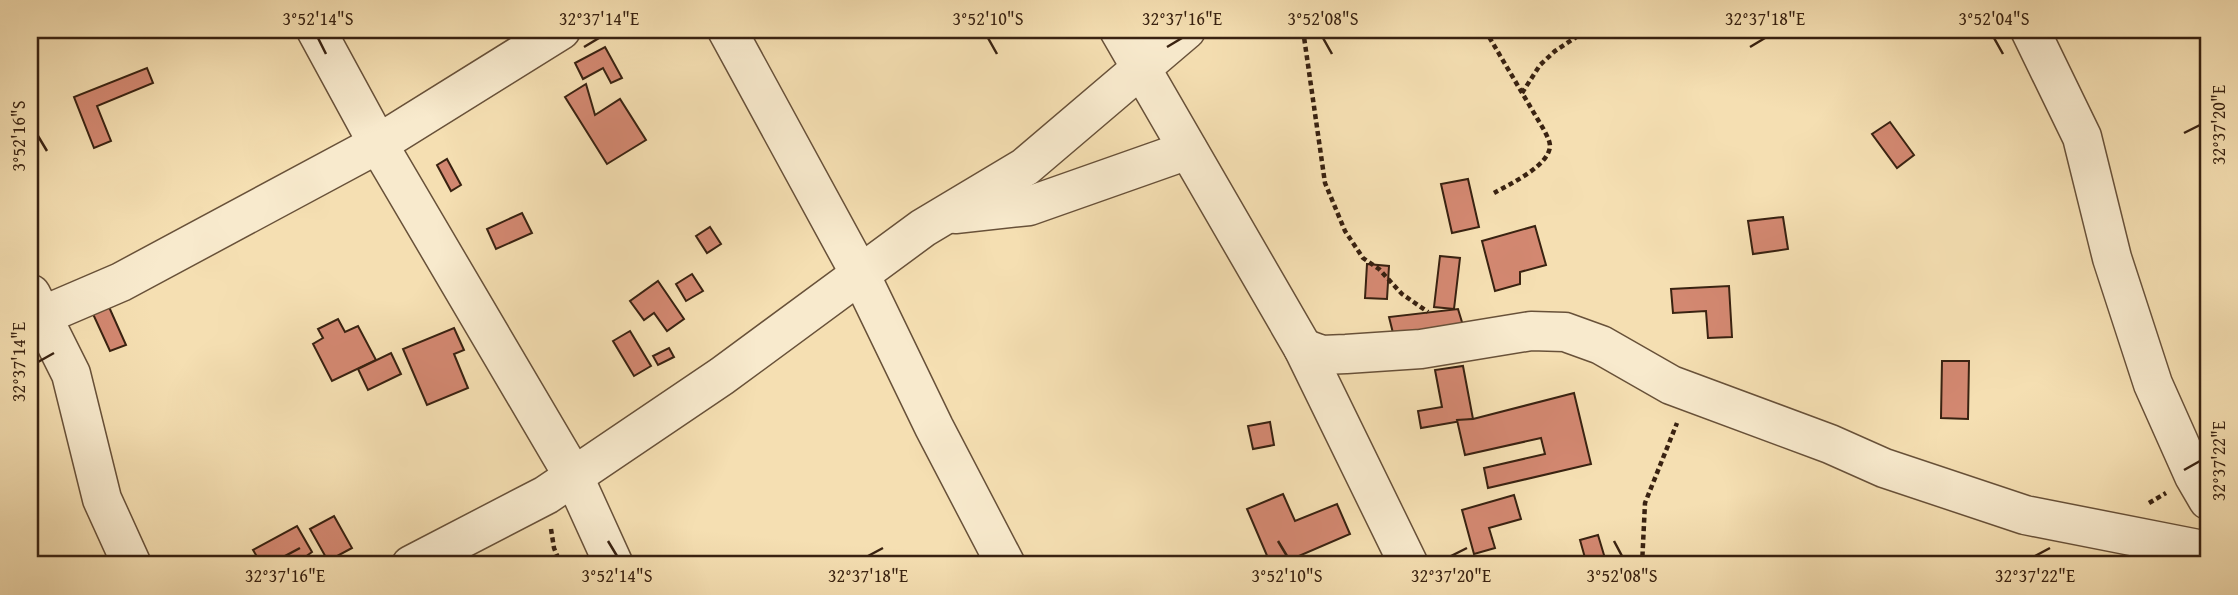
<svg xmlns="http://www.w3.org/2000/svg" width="2238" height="595" viewBox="0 0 2238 595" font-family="'Gentium Book Plus',serif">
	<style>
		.building { fill: #d38871; stroke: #392211; stroke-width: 2 }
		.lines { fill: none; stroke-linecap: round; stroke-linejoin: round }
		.minor-casing { stroke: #685139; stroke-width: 41 }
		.path { stroke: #392211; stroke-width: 4.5; stroke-dasharray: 5 3.5; stroke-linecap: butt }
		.minor { stroke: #f8eacd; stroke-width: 38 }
		.ticks { fill: none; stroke: #392211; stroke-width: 2.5 }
		.neatline { fill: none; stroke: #392211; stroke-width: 2.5 }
		.ticks-label { font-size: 18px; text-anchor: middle; fill: #392211 }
	</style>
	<rect width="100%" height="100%" fill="#f5dfb2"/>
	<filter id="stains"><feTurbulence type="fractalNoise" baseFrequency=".00286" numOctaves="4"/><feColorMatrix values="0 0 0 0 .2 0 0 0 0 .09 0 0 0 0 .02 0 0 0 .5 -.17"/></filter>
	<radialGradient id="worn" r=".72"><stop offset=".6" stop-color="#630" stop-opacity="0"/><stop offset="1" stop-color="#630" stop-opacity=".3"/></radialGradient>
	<!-- building -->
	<g class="building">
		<polygon points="605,47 622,78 611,83 603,68 583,79 575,63"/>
		<polygon points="147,68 153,83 97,106 111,141 94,148 74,97"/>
		<polygon points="586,84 595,115 620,99 646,140 607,164 565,97"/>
		<polygon points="1890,122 1914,155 1897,168 1872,134"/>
		<polygon points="447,159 461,185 451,191 437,165"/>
		<polygon points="1468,179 1479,227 1452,233 1441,184"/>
		<polygon points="522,213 532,233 496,249 487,229"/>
		<polygon points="1783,217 1788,249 1753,254 1748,221"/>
		<polygon points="1535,226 1546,265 1520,272 1520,284 1495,291 1482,241"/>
		<polygon points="710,227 721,244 707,253 696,236"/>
		<polygon points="1440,256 1460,258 1454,309 1434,307"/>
		<polygon points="1367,264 1389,266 1387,299 1365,298"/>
		<polygon points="692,274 703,291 686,301 676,284"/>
		<polygon points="658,281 684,319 667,331 654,313 644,320 630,301"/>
		<polygon points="1729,286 1732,337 1708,338 1706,311 1673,313 1671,289"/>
		<polygon points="109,307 126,345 110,351 93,314"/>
		<polygon points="1458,309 1465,332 1395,341 1389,317"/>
		<polygon points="338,319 345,332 358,326 376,360 332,381 313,344 323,338 318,329"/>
		<polygon points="454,328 464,350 454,354 468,388 427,405 403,349"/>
		<polygon points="630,331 651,366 634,376 613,341"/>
		<polygon points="669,348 674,357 658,365 653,356"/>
		<polygon points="391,353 401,374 368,390 358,369"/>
		<polygon points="1942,361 1969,361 1968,419 1941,418"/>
		<polygon points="1463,366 1473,419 1421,428 1418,411 1442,407 1435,370"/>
		<polygon points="1574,393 1591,464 1488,488 1484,468 1545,454 1541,438 1465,455 1457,420 1473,419"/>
		<polygon points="1270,422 1274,445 1253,449 1248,426"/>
		<polygon points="1283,494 1295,521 1337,504 1350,534 1278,565 1271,565 1247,509"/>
		<polygon points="1514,495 1521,519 1489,528 1495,548 1474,554 1462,510"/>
		<polygon points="334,516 352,548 328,561 310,529"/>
		<polygon points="297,526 312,552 294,565 262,565 253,550"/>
		<polygon points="1598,535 1607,565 1587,565 1580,540"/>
	</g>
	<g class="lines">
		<!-- minor casing -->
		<g class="minor-casing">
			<g id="minor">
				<polyline points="316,30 378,144 574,477 614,565"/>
				<polyline points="727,30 860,274 934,427 1006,565"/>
				<polyline points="1119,30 1303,348 1409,565"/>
				<polyline points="2030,30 2082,137 2112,258 2153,384 2194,476 2208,500"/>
				<polyline points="955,214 1029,206 1188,150"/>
				<polyline points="31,294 71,374 102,499 132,565"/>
				<polyline points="30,321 121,282 378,144 561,30"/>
				<polyline points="1303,348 1322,355 1346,354 1421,349 1531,331 1565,332 1601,345 1671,385 1830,444 1884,468 2025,515 2208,551"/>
				<polyline points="411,565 546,495 722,376 923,228 1025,167 1186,30"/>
			</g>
		</g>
		<!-- path -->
		<g class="path">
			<polyline points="1303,30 1325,183 1345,231 1363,258 1379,269 1402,294 1428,312"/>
			<path d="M1485,30l59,100c2,4 6,11 6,16 -1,20 -40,38 -56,47"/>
			<polyline points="1522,93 1540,65 1555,51 1587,30"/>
			<polyline points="2149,503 2166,493"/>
			<polyline points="551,529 554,548 561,565"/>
			<polyline points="1642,565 1645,503 1677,423"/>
			<polyline points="2047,565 2058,558"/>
		</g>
		<!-- minor -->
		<use href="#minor" class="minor"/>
	</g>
	<!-- ticks -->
	<path class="ticks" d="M318,38l8,16M988,38l9,16M1323,38l9,16M1994,38l9,16M584,47l15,-9M1167,47l15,-9M1750,47l15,-9M2184,133l16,-8M38,136l9,15M38,362l16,-9M2184,470l16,-9M608,541l9,15M1278,541l9,15M1614,541l8,15M285,556l15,-8M868,556l15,-8M1451,556l16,-8M2035,556l15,-8"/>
	<!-- margin -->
	<rect width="2238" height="595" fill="none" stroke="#f5dfb2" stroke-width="77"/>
	<rect x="38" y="38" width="2162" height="518" class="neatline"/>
	<g class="ticks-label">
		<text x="318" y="25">3°52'14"S</text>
		<text x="599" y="25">32°37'14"E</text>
		<text x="988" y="25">3°52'10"S</text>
		<text x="1182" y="25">32°37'16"E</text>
		<text x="1323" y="25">3°52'08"S</text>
		<text x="1765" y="25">32°37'18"E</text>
		<text x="1994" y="25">3°52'04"S</text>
		<text transform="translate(2219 125) rotate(-90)" y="6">32°37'20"E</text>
		<text transform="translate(19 136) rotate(-90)" y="6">3°52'16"S</text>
		<text transform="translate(19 362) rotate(-90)" y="6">32°37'14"E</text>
		<text transform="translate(2219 461) rotate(-90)" y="6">32°37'22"E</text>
		<text x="285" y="582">32°37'16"E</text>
		<text x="617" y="582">3°52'14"S</text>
		<text x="868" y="582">32°37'18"E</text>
		<text x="1287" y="582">3°52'10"S</text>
		<text x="1451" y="582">32°37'20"E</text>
		<text x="1622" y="582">3°52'08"S</text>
		<text x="2035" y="582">32°37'22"E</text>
	</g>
	<rect width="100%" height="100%" filter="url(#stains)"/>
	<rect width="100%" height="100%" fill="url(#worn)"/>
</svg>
